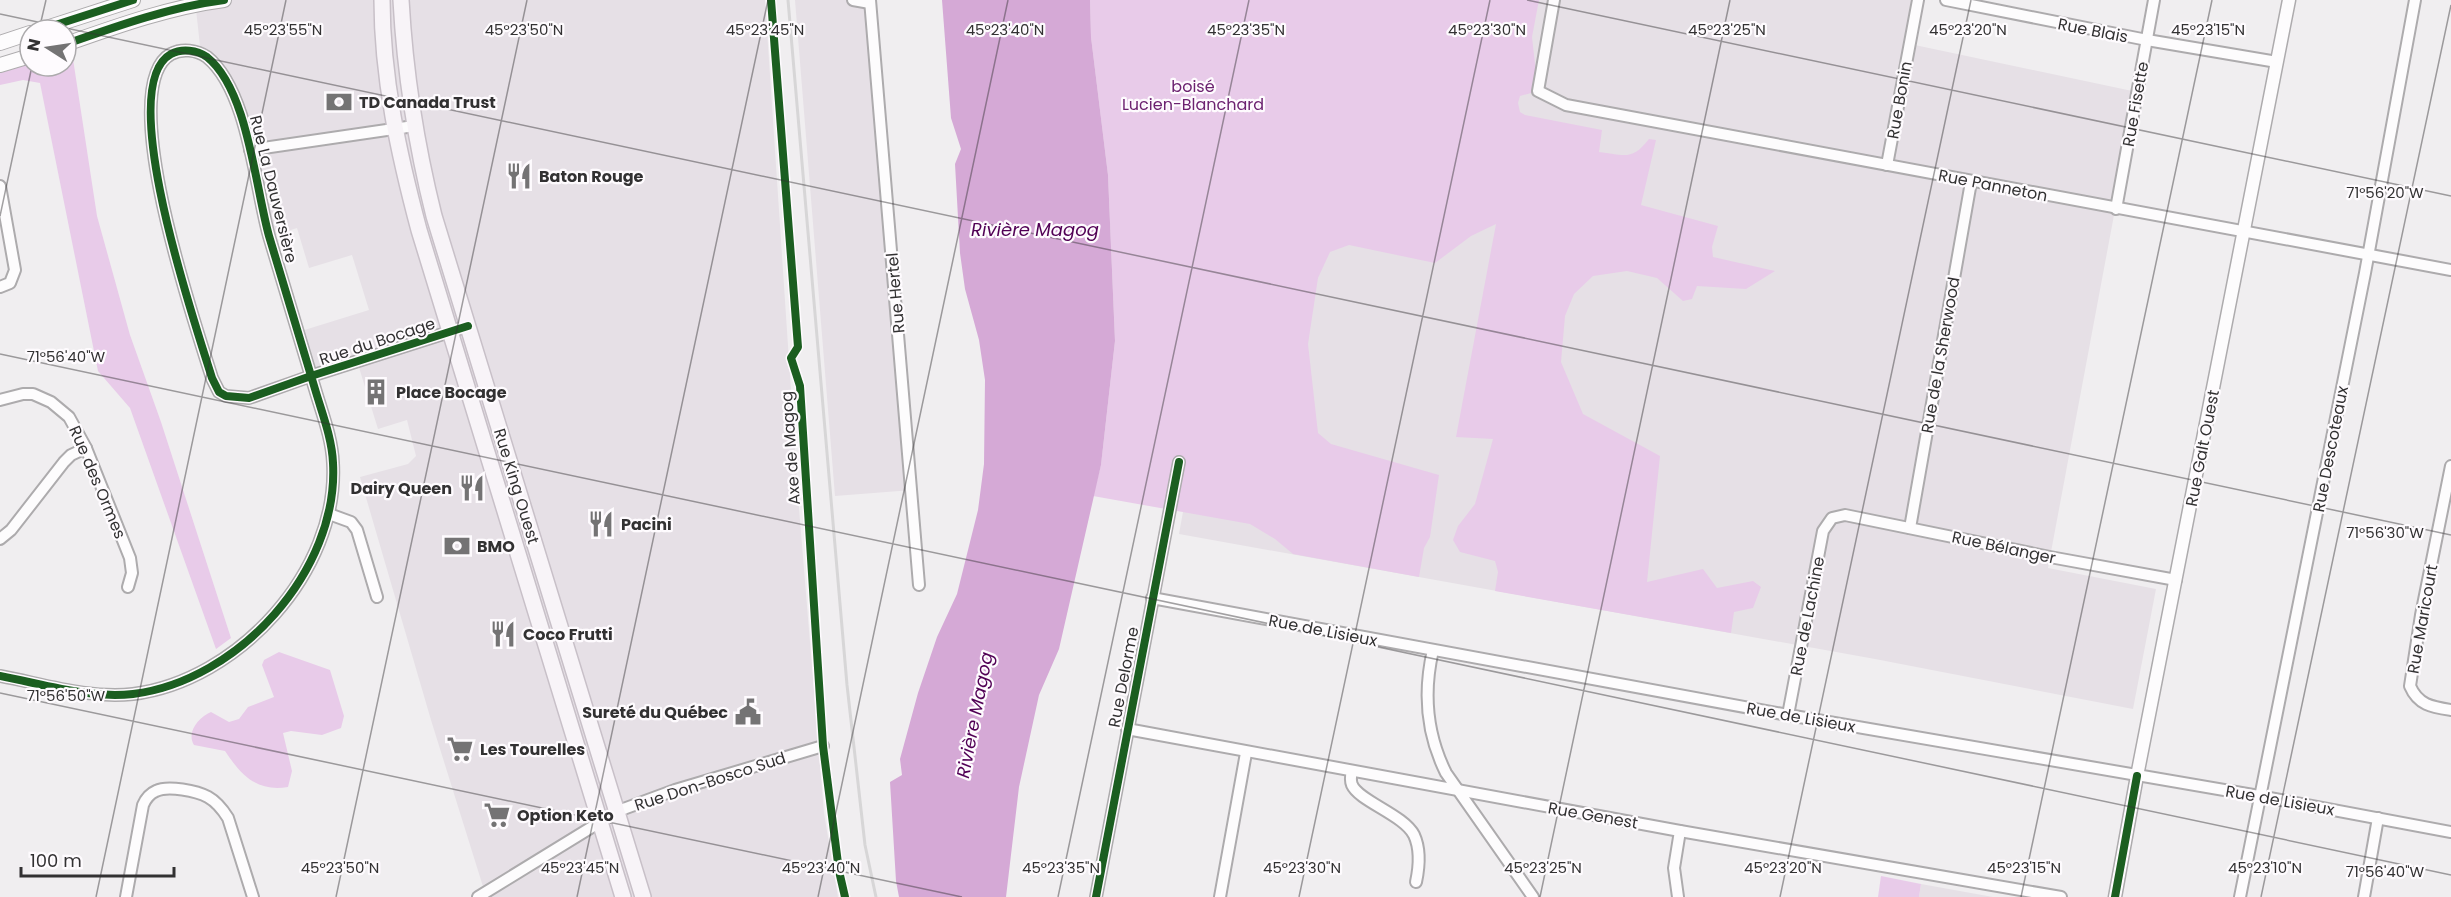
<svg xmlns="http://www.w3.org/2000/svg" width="2451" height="897" viewBox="0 0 2451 897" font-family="Poppins,sans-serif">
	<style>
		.built { fill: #e6e0e6 }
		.green { fill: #e8cbe9 }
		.water { fill: #d5a9d6 }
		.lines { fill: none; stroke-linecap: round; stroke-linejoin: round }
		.minor-casing { stroke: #adabad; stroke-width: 14 }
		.tertiary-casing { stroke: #adabad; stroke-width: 15 }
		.secondary-casing { stroke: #adabad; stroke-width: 16 }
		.primary-casing { stroke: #c8c0c8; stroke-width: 18 }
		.minor { stroke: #fdfcfd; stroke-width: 10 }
		.tertiary { stroke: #fdfcfd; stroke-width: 12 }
		.secondary { stroke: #fdfcfd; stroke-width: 14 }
		.primary { stroke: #f8f4f8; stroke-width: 15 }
		.rail { stroke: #d7d6d7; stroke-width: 3 }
		.cycleway-casing { stroke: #fefbfe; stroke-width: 11 }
		.cycleway { stroke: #1b5e20; stroke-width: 8 }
		.ticks { fill: none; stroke: #323132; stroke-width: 1.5; stroke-opacity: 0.45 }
		.labels { text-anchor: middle; stroke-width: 4.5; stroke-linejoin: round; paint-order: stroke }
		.street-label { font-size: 16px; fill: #323132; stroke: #fefbfe }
		.park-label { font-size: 16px; fill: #6c2270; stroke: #fefbfe }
		.poi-label { font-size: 16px; font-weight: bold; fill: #323132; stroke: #fefbfe; text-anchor: start }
		.water-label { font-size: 18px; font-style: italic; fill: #510055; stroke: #fefbfe }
		.ticks-label { font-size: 15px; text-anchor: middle; fill: #323132; stroke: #fefbfe; stroke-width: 4.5; stroke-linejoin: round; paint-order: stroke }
	</style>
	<rect width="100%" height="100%" fill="#f0eef0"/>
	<!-- built -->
	<g class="built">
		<polygon points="195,0 765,0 798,496 824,813 838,897 478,897 485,893 431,720 360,477 408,464 416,456 407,420 378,429 357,361 311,376 298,332 369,310 352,255 309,268 297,228 269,237 246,130 216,66 200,46"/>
		<polygon points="795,0 870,0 912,490 835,496"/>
		<polygon points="1528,0 1918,0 1910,44 2137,92 2048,568 2156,589 2133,709 1875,659 1179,534 1244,173"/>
		<polygon points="1921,884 1993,897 1919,897"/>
	</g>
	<!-- green -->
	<g class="green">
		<path d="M1090,0h449l-7,37 6,54 -18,5 -2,7 2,9 5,3 77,15 -3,22c26,3 33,9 50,-13l7,1 -15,65 77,21 -6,21 1,10 62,14 -29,18 -49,-3 -5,13 -9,2 -26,-23 -30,-7 -34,5 -19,18 -9,22 -4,46 22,52 77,42 -13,126 56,-13 14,19 36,-7 8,6 -8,21 -19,4 -3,21 -236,-42 3,-19 -3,-11 -35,-9 -7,-12 5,-14 17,-22 18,-65 -37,-2 40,-213 -25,12 -36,27 -86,-18 -19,7 -12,26 -10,66 10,89 13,11 108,31 -9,62 -6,11 -5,29 -126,-23 -18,-15 -25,-15 -157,-28 8,-31 14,-124 -7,-166 -17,-138z"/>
		<polygon points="73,59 97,216 130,335 161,422 231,638 216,649 130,408 98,371 40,83 23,80 0,85 0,73 30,64 30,66 66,66 66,60"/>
		<path d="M279,652l51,18 14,46 -3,12 -19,7 -31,-4 -8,2 9,38 -4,16c-32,5 -47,-12 -63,-36l-31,-6c-8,-13 5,-28 17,-33l18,10 10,-3 9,-12 26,-10 -12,-32 2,-5z"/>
		<polygon points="1881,876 1921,884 1919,897 1878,897"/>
	</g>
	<!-- water -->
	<polygon class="water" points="942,0 1090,0 1091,37 1108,175 1115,341 1101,465 1059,649 1039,695 1019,787 1006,897 899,897 896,881 890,782 902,775 900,759 918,693 937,637 957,594 978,510 984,464 985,380 979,340 965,289 960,253 955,164 961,149 951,118"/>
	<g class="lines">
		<!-- minor casing -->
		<g class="minor-casing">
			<g id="minor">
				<polyline points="853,0 870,3"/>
				<polyline points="870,0 919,585"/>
				<polyline points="1554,0 1538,91 1566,105 2451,270"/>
				<polyline points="1946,0 2147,40 2277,62"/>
				<polyline points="250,150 414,126"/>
				<polyline points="1887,165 1918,0"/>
				<polyline points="0,186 15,270 10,283 0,287"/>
				<polyline points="2116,209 2154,0"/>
				<polyline points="0,400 23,394 33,394 51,402 69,417 86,448 130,558 132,573 128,587"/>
				<path d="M2451,466l-30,149 -11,71c8,19 22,21 41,24"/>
				<polyline points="329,514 351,522 357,530 377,597"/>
				<polyline points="1910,528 1971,182"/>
				<polyline points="0,539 11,530 64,462 71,455 86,448"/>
				<polyline points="1152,598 1788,715 2259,796 2451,832"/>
				<path d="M1433,650c-10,43 -7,83 13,123l87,124"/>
				<path d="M0,676c43,8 89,23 133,18 105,-13 206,-123 200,-231 -1,-25 -11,-50 -18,-74 -15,-51 -31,-102 -46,-153 -14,-50 -21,-146 -62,-179 -10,-7 -25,-9 -36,-3 -58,32 25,272 41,324l7,14 7,4 23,2 62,-22 157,-50"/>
				<polyline points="1788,715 1823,531 1832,518 1845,515 2050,557 2176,580"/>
				<polyline points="1127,729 1680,831 2061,897"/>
				<path d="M1352,771c-1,4 -2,9 0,14 7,16 52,30 62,50 7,15 5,33 2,47"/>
				<path d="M126,897l17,-92c3,-7 6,-11 13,-14 12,-6 41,0 52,6 9,5 15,13 20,21l25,79"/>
				<polyline points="478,897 618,811 675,790 823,746"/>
				<polyline points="1096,897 1179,462"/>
				<polyline points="1220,897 1246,753"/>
				<polyline points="1678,897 1674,868 1680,831"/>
				<polyline points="2240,897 2365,273 2415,0"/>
				<polyline points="2364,897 2378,818"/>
			</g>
		</g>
		<!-- tertiary casing -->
		<g class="tertiary-casing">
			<polyline id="tertiary" points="2115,897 2137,776 2289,0"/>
		</g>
		<!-- secondary casing -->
		<g class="secondary-casing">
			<g id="secondary">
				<polyline points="40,30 133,0"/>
				<polyline points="0,43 30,33"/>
				<path d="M66,44c51,-18 104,-37 158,-44"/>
				<polyline points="0,65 30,56"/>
			</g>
		</g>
		<!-- primary casing -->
		<g class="primary-casing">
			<g id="primary">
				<path d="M382,0c0,78 17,155 37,230l204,667"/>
				<path d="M401,0c4,73 15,144 33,216l209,681"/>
			</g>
		</g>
		<!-- minor -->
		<use href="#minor" class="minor"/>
		<!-- tertiary -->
		<use href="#tertiary" class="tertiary"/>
		<!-- secondary -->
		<use href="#secondary" class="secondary"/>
		<!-- primary -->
		<use href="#primary" class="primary"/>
		<!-- rail -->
		<polyline class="rail" points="788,0 847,685 865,845 876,897"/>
		<!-- cycleway casing -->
		<g class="cycleway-casing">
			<g id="cycleway">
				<polyline points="771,0 798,347 791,358 800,386 823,746 839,871 845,897"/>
				<polyline points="40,30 133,0"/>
				<path d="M66,44c51,-18 104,-37 158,-44"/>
				<path d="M0,676c43,8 89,23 133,18 105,-13 206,-123 200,-231 -1,-25 -11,-50 -18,-74 -15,-51 -31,-102 -46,-153 -14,-50 -21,-146 -62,-179 -10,-7 -25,-9 -36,-3 -58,32 25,272 41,324l7,14 7,4 23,2 62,-22 157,-50"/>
				<polyline points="1096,897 1179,462"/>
				<polyline points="2115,897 2137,776"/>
			</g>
		</g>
		<!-- cycleway -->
		<use href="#cycleway" class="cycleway"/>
	</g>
	<!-- ticks -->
	<path class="ticks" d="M1527,0l924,196M0,14l2451,521M39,30l7,-30M0,216l32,-150M0,354l2451,521M0,693l962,204M96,897l190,-897M336,897l191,-897M577,897l191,-897M818,897l190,-897M1058,897l191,-897M1299,897l191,-897M1540,897l190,-897M1780,897l191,-897M2021,897l191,-897M2261,897l190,-892"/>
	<!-- icons -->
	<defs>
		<g id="bank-bare" transform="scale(2.07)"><path d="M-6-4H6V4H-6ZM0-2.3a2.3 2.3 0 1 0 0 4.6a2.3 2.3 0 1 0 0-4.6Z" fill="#747374" stroke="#fefbfe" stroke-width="2.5" paint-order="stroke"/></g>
		<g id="restaurant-bare" transform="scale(2.07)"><path d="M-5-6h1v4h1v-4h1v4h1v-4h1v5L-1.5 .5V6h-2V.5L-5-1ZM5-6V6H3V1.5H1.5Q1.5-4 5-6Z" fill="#747374" stroke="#fefbfe" stroke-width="2.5" paint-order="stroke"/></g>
		<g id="building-bare" transform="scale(2.07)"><path d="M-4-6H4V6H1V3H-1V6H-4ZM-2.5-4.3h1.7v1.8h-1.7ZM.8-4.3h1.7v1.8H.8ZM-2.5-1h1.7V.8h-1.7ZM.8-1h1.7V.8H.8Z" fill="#747374" stroke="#fefbfe" stroke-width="2.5" paint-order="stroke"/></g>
		<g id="civic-bare" transform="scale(2.07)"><path d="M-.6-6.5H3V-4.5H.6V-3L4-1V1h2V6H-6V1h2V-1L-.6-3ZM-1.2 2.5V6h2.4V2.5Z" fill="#747374" stroke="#fefbfe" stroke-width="2.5" paint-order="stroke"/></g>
		<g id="supermarket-bare" transform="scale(2.07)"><path d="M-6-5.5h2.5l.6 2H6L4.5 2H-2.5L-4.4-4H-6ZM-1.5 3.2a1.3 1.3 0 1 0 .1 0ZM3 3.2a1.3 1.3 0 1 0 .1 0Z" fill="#747374" stroke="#fefbfe" stroke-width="2.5" paint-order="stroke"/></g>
	</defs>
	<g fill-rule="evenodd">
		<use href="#bank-bare" x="339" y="102"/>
		<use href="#restaurant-bare" x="519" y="176"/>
		<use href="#building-bare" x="376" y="392"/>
		<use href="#restaurant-bare" x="472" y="488"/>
		<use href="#restaurant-bare" x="601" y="524"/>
		<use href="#bank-bare" x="457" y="546"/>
		<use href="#restaurant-bare" x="503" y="634"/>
		<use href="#civic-bare" x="748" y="712"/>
		<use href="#supermarket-bare" x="460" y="749"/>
		<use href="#supermarket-bare" x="497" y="815"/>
	</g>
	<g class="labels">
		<!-- street labels -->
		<g class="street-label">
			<text transform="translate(2093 30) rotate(11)" y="6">Rue Blais</text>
			<text transform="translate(1899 100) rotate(-80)" y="6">Rue Bonin</text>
			<text transform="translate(2135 104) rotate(-80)" y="6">Rue Fisette</text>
			<text transform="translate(1993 185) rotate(11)" y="6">Rue Panneton</text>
			<text transform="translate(274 189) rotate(76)" y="6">Rue La Dauversière</text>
			<text transform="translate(895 293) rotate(-95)" y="6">Rue Hertel</text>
			<text transform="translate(377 341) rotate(-18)" y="6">Rue du Bocage</text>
			<text transform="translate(1940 355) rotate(-80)" y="6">Rue de la Sherwood</text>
			<text transform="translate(790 448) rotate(-94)" y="6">Axe de Magog</text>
			<text transform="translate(2202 448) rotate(-79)" y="6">Rue Galt Ouest</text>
			<text transform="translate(2330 449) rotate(-79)" y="6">Rue Descoteaux</text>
			<text transform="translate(98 482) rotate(67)" y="6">Rue des Ormes</text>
			<text transform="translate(517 486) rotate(73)" y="6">Rue King Ouest</text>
			<text transform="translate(2004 547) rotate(12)" y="6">Rue Bélanger</text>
			<text transform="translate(1807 616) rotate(-79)" y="6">Rue de Lachine</text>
			<text transform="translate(2422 619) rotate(-80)" y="6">Rue Maricourt</text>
			<text transform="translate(1323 630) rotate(11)" y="6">Rue de Lisieux</text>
			<text transform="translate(1123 677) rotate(-79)" y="6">Rue Delorme</text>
			<text transform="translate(1801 717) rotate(10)" y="6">Rue de Lisieux</text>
			<text transform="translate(710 781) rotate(-18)" y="6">Rue Don-Bosco Sud</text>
			<text transform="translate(2280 800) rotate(10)" y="6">Rue de Lisieux</text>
			<text transform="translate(1593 815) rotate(10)" y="6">Rue Genest</text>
		</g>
		<!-- park labels -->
		<g class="park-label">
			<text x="1193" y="92">boisé<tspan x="1193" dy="18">Lucien-Blanchard</tspan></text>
		</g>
		<!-- poi labels -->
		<g class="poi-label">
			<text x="359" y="108">TD Canada Trust</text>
			<text x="539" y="182">Baton Rouge</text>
			<text x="396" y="398">Place Bocage</text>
			<text x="452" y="494" text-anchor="end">Dairy Queen</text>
			<text x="621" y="530">Pacini</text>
			<text x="477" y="552">BMO</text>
			<text x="523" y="640">Coco Frutti</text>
			<text x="728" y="718" text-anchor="end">Sureté du Québec</text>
			<text x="480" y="755">Les Tourelles</text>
			<text x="517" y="821">Option Keto</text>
		</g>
		<!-- water labels -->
		<g class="water-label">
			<text x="1035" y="236">Rivière Magog</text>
			<text transform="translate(975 715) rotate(-79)" y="6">Rivière Magog</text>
		</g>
	</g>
	<g class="ticks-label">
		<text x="283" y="35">45°23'55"N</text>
		<text x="524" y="35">45°23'50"N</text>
		<text x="765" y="35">45°23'45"N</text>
		<text x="1005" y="35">45°23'40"N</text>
		<text x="1246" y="35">45°23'35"N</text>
		<text x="1487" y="35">45°23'30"N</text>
		<text x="1727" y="35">45°23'25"N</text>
		<text x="1968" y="35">45°23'20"N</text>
		<text x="2208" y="35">45°23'15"N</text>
		<text x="2385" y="198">71°56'20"W</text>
		<text x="66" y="362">71°56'40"W</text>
		<text x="2385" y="538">71°56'30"W</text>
		<text x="66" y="701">71°56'50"W</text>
		<text x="340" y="873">45°23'50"N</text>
		<text x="580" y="873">45°23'45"N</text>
		<text x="821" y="873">45°23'40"N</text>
		<text x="1061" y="873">45°23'35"N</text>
		<text x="1302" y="873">45°23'30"N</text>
		<text x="1543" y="873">45°23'25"N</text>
		<text x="1783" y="873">45°23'20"N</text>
		<text x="2024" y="873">45°23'15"N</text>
		<text x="2265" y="873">45°23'10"N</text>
		<text x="2385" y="877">71°56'40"W</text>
	</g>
	<!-- north arrow -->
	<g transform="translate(48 48) rotate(282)"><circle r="28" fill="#fefbfe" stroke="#acaaac" stroke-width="1.5"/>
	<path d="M0-4.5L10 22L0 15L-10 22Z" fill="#747374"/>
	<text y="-9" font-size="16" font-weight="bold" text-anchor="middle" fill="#323132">N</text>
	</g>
	<!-- scale -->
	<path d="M21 867v9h153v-9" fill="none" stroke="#323132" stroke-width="3"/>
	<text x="30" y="867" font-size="18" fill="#323132" stroke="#fefbfe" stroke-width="4.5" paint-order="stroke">100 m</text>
</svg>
